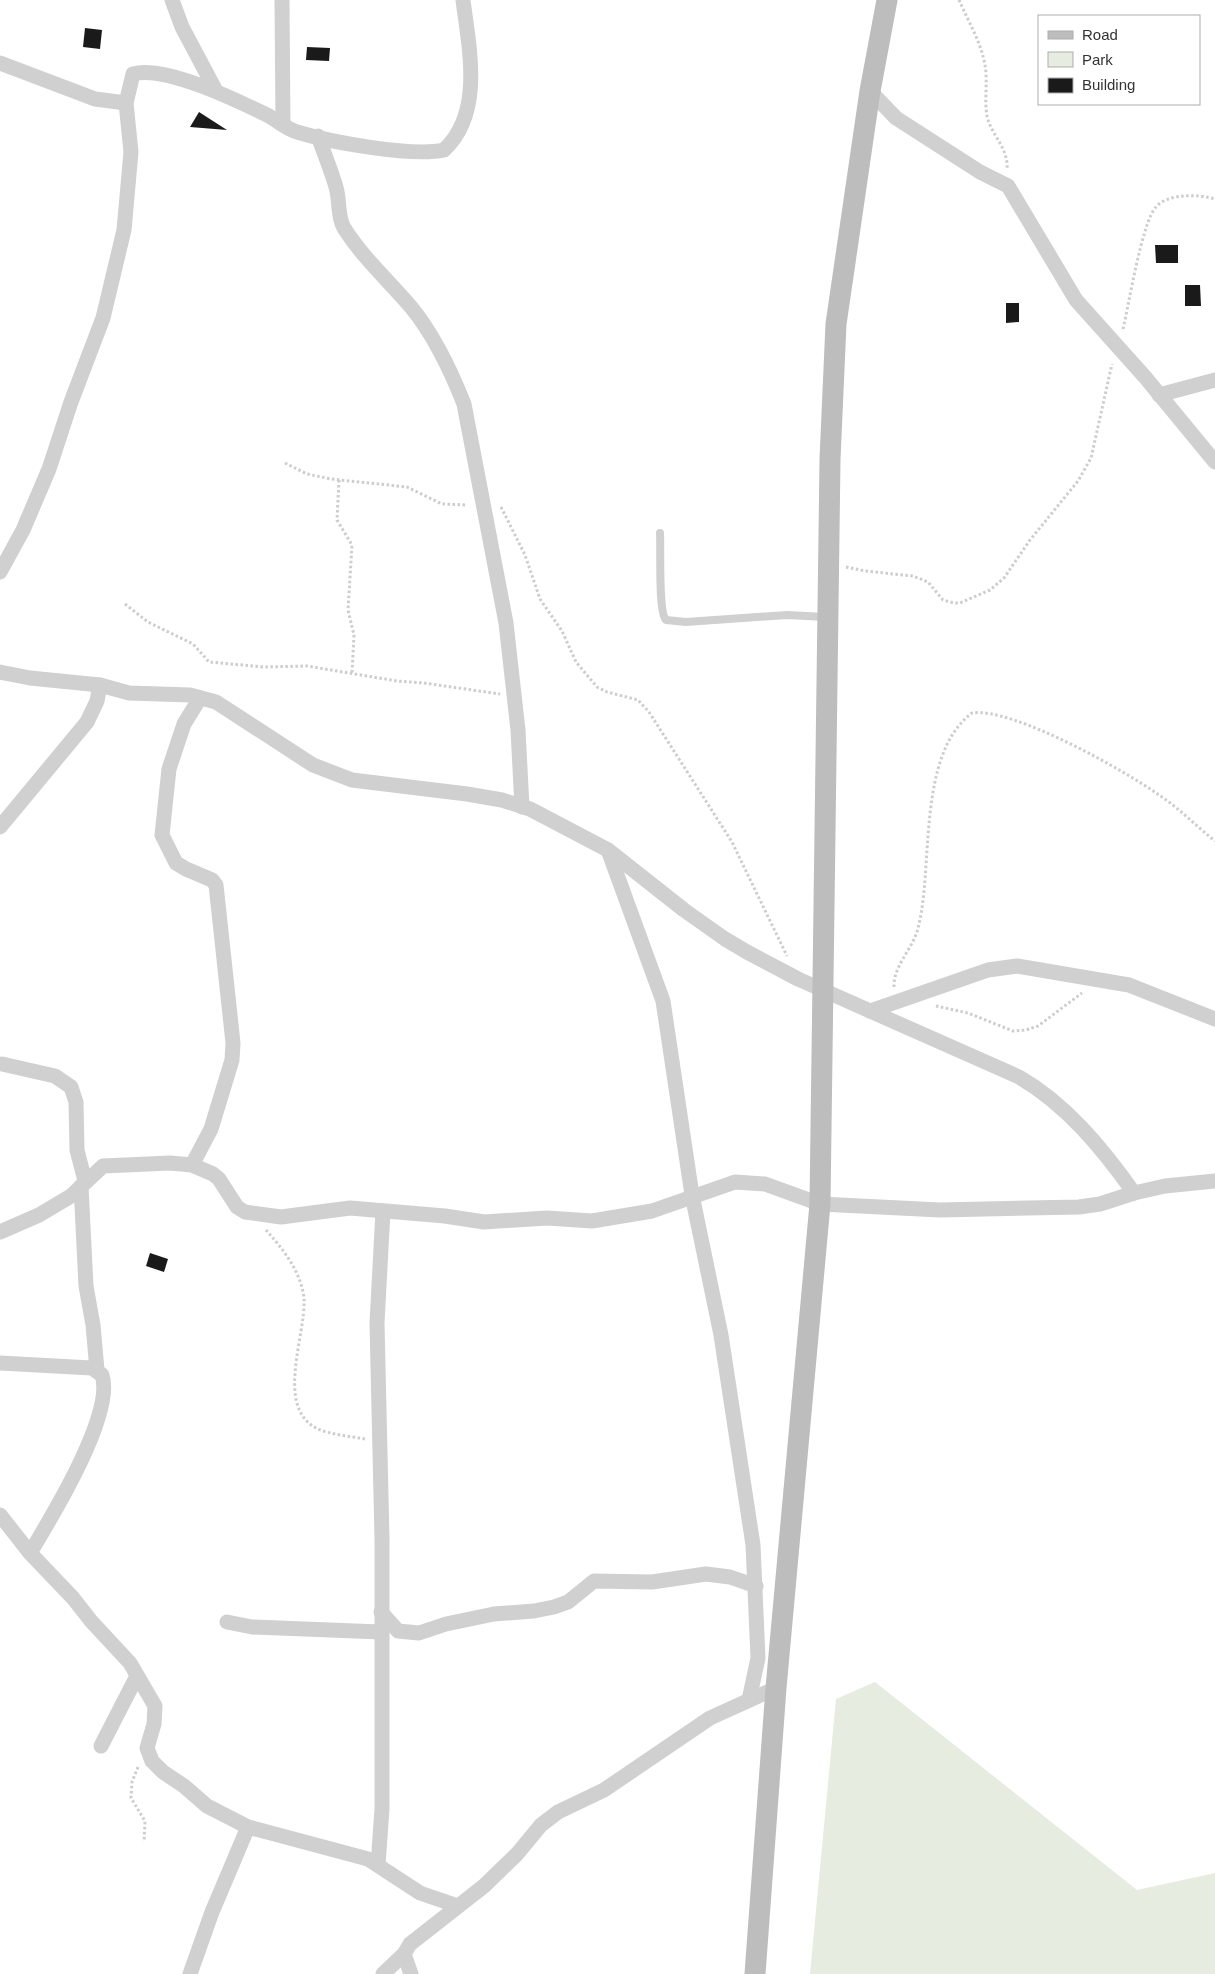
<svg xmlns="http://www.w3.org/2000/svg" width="1215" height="1974" viewBox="0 0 1215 1974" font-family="Arial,sans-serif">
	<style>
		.green { fill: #e6ecdf }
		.building { fill: #1a1a1a }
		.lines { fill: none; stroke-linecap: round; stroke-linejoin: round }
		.path { stroke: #cdcdcd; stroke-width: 3; stroke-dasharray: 2.5 2.5; stroke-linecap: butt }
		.service { stroke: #d0d0d0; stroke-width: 8 }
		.minor { stroke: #d0d0d0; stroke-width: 15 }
		.secondary { stroke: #bdbdbd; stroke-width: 21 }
	</style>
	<rect width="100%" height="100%" fill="#fff"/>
	<!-- green -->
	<polygon class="green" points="875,1682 1137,1890 1215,1873 1215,1974 810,1974 836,1699"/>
	<!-- building -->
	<g class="building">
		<polygon points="85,28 102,30 100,49 83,47"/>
		<polygon points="307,47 330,48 329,61 306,60"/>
		<polygon points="199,112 227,130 190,127"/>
		<polygon points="1155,245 1178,245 1178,263 1156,263"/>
		<polygon points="1185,285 1200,285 1201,306 1185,306"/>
		<polygon points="1006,303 1019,303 1019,322 1006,323"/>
		<polygon points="150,1253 168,1259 164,1272 146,1266"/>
	</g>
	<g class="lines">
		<!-- path -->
		<g class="path">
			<path d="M959,0c9,21 22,42 26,65 3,16 -1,34 2,51 4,19 22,32 20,54"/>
			<path d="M1123,329c6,-25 19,-107 33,-122 12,-14 43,-13 59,-8"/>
			<polyline points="285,463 307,474 331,479 407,487 442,504 467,505"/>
			<polyline points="339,480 337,520 352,545 348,610 354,635 352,673"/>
			<polyline points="501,507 525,555 540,599 562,631 576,662 597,687 607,692 638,700 649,712 732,842 787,956"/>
			<polyline points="846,567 865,571 913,576 928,582 943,600 954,603 960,603 990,590 1004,578 1030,540 1078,481 1091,458 1112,364"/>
			<polyline points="125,604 148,622 193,644 209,662 264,667 307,666 397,681 424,683 500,694"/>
			<path d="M894,987c-1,-21 19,-38 24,-59 16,-59 -2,-173 54,-215 40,-6 152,57 187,82 20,13 37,31 56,46"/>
			<polyline points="936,1006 968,1013 1013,1031 1026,1030 1038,1026 1082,993"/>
			<path d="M266,1230c17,19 36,43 38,69 2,36 -29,107 12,129 14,7 34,8 49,11"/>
			<polyline points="138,1767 132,1782 131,1798 145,1821 144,1842"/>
		</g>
		<!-- service -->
		<path class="service" d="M660,533c1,16 -2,79 6,87l20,2 101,-7 39,2"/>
		<!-- minor -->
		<g class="minor">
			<polyline points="172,0 182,27 216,91"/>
			<polyline points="282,0 283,125"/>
			<polyline points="0,63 95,99 126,103"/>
			<polyline points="870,91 896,118 980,172 1008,186 1076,300 1145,377 1215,462"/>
			<path d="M318,136c6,17 13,34 18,51 4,13 1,29 8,41 19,30 45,53 67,79 23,28 40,64 53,97l42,219 12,107 4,77"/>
			<polyline points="1159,395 1215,380"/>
			<path d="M0,572l23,-42 26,-61 22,-67 32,-84 21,-88 7,-78 -5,-49 7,-29c32,-9 105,27 134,41 10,5 19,14 30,17 33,10 114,25 147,18 40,-37 25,-102 19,-150"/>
			<path d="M0,672l30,6 70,7 29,8 61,2 26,7 97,63 39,15 115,14 35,6 28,9 78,41 76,60 41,29 22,13 51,27 221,98c47,27 84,72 115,116l31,-7 50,-5"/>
			<polyline points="0,827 87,722 97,701 100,685"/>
			<polyline points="608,850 663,1001 692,1195 721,1335 753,1545 758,1658 749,1700"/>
			<polyline points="870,1011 988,970 1017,966 1129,985 1215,1019"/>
			<polyline points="2,1064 55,1076 71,1087 76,1102 77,1150 85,1181"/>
			<polyline points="192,1165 211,1129 232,1060 233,1043 216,885 212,880 186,869 176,863 162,835 169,769 184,724 200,698"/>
			<polyline points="81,1186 86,1286 93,1325 97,1370"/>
			<polyline points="0,1232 39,1215 71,1196 103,1166 170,1163 192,1165 213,1174 219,1179 237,1207 245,1212 281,1217 350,1208 445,1216 484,1222 547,1218 592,1221 652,1211 735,1182 765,1184 820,1204 940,1210 1079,1207 1100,1204 1134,1193"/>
			<path d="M0,1363l92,5 10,7c13,39 -51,143 -72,178"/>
			<polyline points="0,1515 30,1553 73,1598 91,1621 130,1663 155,1706 154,1724 147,1748 152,1761 163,1772 184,1786 207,1806 248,1827 368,1859 420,1893 458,1906"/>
			<polyline points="381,1612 398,1631 419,1633 446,1624 494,1614 534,1611 554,1607 568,1602 594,1581 652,1582 706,1574 730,1577 756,1586"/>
			<polyline points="227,1622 252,1627 381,1632"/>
			<polyline points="101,1746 137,1676"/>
			<polyline points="378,1865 382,1809 382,1539 377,1323 383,1211"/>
			<polyline points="404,1954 411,1974"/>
			<polyline points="190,1974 212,1912 248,1827"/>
			<polyline points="383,1974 404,1954 410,1944 484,1886 517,1854 541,1825 558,1812 604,1790 710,1718 776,1688"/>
		</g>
		<!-- secondary -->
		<polyline class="secondary" points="755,1974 776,1688 820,1204 830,459 836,324 870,91 887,0"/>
	</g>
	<!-- legend -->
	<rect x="1038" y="15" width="162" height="90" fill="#ffffff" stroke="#adadad"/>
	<rect x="1048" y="31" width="25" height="8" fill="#bdbdbd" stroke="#adadad"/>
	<text x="1082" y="40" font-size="15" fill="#333333">Road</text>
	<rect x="1048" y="52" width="25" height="15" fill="#e6ecdf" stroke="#adadad"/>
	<text x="1082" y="65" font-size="15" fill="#333333">Park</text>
	<rect x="1048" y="78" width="25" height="15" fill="#1a1a1a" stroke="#adadad"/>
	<text x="1082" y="90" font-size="15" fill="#333333">Building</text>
</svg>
